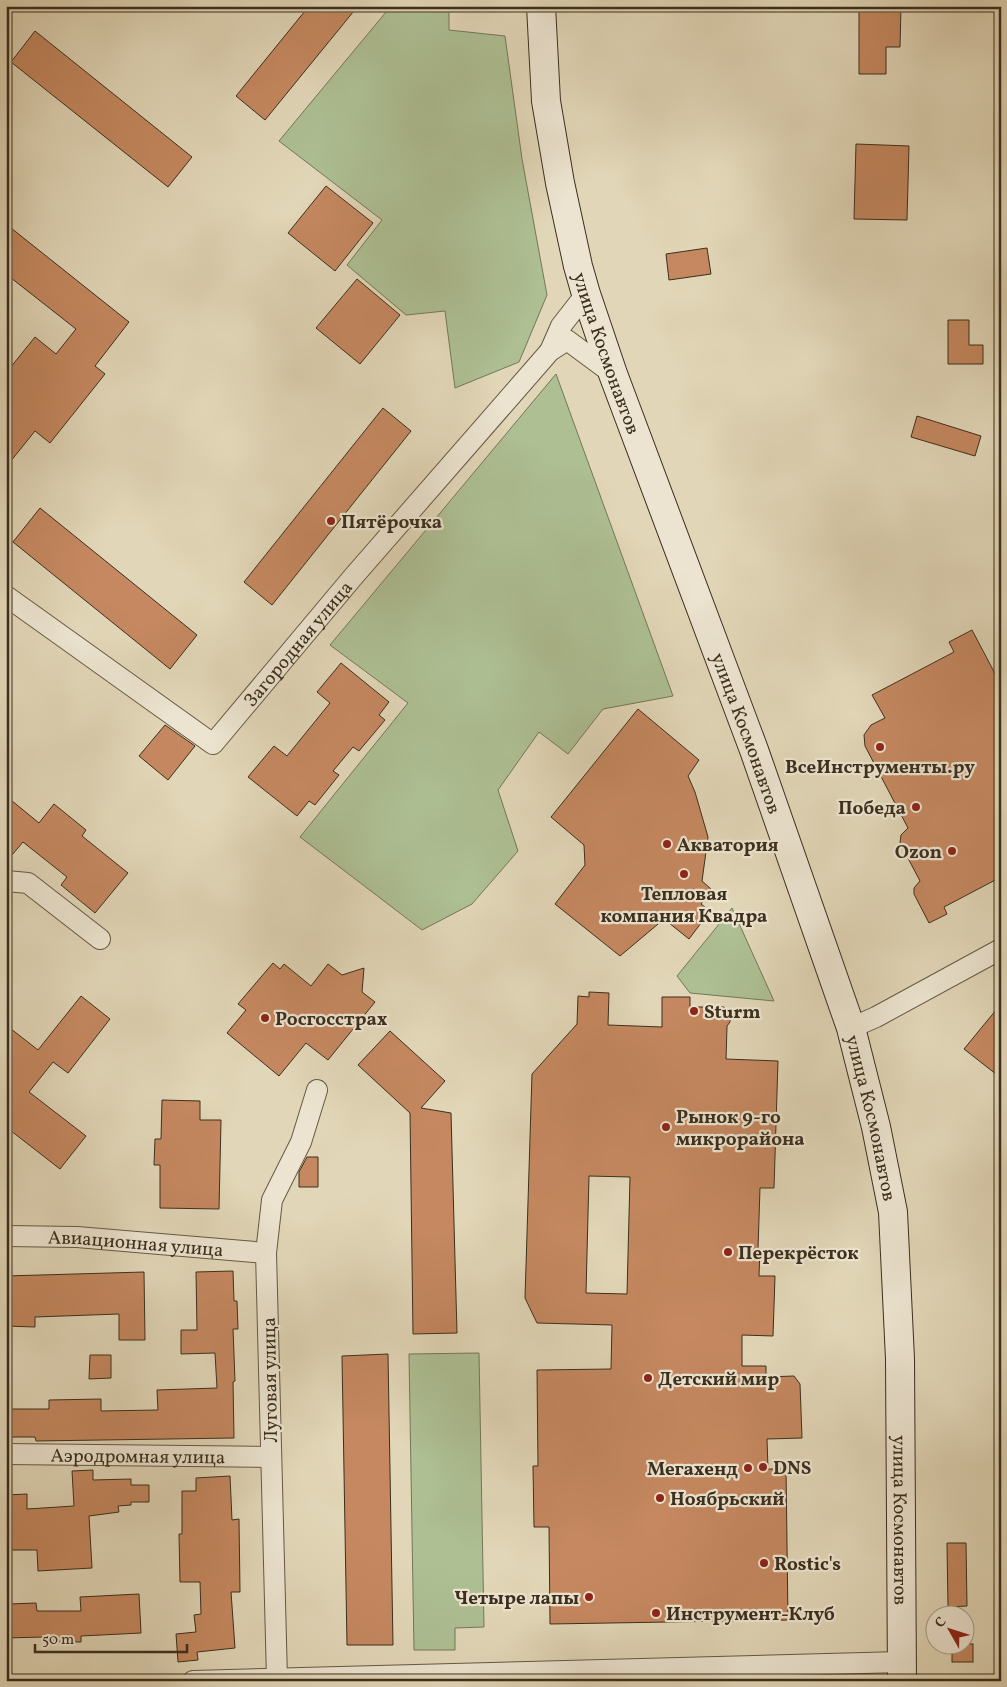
<svg xmlns="http://www.w3.org/2000/svg" width="1007" height="1687" viewBox="0 0 1007 1687" font-family="Vollkorn,serif">
	<style>
		.green { fill: #adbf93; stroke: #747758 }
		.building { fill: #c58860; stroke: #3c2f1d; fill-rule: evenodd }
		.lines { fill: none; stroke-linecap: round; stroke-linejoin: round }
		.street-casing { stroke: #655944; stroke-width: 22 }
		.secondary-casing { stroke: #3c2f1d; stroke-width: 30 }
		.street { stroke: #ece4d0; stroke-width: 20 }
		.secondary { stroke: #ece4d0; stroke-width: 28 }
		.poi-dot { fill: #8f2418; stroke: #ece4d0; stroke-width: 2 }
		.labels { text-anchor: middle; stroke-width: 4.5; stroke-linejoin: round; paint-order: stroke }
		.street-label { font-size: 19px; fill: #3c2f1d; stroke: #ece4d0 }
		.poi-label { font-size: 19px; font-weight: bold; fill: #3c2f1d; stroke: #ece4d0; text-anchor: start }
	</style>
	<rect width="100%" height="100%" fill="#e1d6b7"/>
	<filter id="stains"><feTurbulence type="fractalNoise" baseFrequency=".004" numOctaves="4"/><feColorMatrix values="0 0 0 0 .2 0 0 0 0 .09 0 0 0 0 .02 0 0 0 .5 -.17"/></filter>
	<radialGradient id="worn" r=".72"><stop offset=".6" stop-color="#630" stop-opacity="0"/><stop offset="1" stop-color="#630" stop-opacity=".3"/></radialGradient>
	<!-- green -->
	<g class="green">
		<polygon points="391,6 449,6 449,30 505,36 522,159 547,295 519,362 455,388 445,311 406,315 347,265 382,220 279,141"/>
		<polygon points="556,374 673,696 603,709 568,754 539,732 498,790 518,851 472,904 422,930 300,837 408,703 330,645"/>
		<polygon points="732,908 774,1001 690,993 677,976"/>
		<polygon points="479,1353 484,1627 455,1628 455,1650 414,1650 409,1354"/>
	</g>
	<!-- building -->
	<g class="building">
		<polygon points="309,6 358,6 265,120 236,96"/>
		<polygon points="859,6 901,6 900,47 886,47 886,74 859,74"/>
		<polygon points="35,31 192,157 168,187 11,62"/>
		<polygon points="856,144 909,146 907,220 854,219"/>
		<polygon points="326,186 373,223 335,271 288,233"/>
		<polygon points="6,224 129,322 95,366 105,374 50,443 35,431 6,467 6,373 35,337 56,354 76,329 6,274"/>
		<polygon points="707,248 711,274 669,280 666,254"/>
		<polygon points="357,279 400,315 360,364 316,328"/>
		<polygon points="948,320 969,320 969,345 983,345 983,364 948,364"/>
		<polygon points="383,408 411,431 272,605 244,582"/>
		<polygon points="917,416 981,436 975,456 911,437"/>
		<polygon points="40,508 197,635 170,669 13,542"/>
		<polygon points="972,630 1001,685 1001,877 944,907 947,914 929,923 914,894 914,888 920,881 900,843 901,835 908,828 865,746 864,735 871,725 885,718 872,695 954,652 949,642"/>
		<polygon points="341,663 389,702 379,715 385,720 359,751 353,747 333,771 339,775 315,805 309,801 297,816 248,777 274,746 287,756 330,703 317,692"/>
		<polygon points="638,709 699,760 688,776 695,792 708,837 702,881 711,889 701,904 710,911 689,939 664,919 620,956 555,904 585,865 584,845 551,817"/>
		<polygon points="165,725 195,746 168,780 139,756"/>
		<polygon points="6,796 39,823 54,804 86,830 82,836 128,873 95,913 61,885 67,877 23,842 6,862"/>
		<polygon points="273,963 280,969 284,964 311,986 328,964 342,975 364,968 362,992 375,1002 328,1060 306,1043 279,1076 227,1033 246,1010 238,1004"/>
		<path d="M589,992l20,1 -1,32 54,2v-30h28v10h34l6,7v8l-3,4 -1,33 52,2 -4,127h-14l-2,61h2l-1,27h16l-2,60 -31,-1v31h24v11l28,-1 6,8 2,54 -35,1 1,30h18l2,151 -238,4 -1,-97h-15l-1,-61h5l-1,-96 74,-1 1,-44 -75,-2 -12,-25 7,-224 45,-50 1,-28 11,1zM589,1176l41,1 -3,117 -41,-1z"/>
		<polygon points="81,996 110,1019 68,1073 53,1062 29,1092 86,1136 60,1169 6,1127 6,1025 38,1050"/>
		<polygon points="1001,1004 1001,1078 964,1049"/>
		<polygon points="390,1031 445,1081 421,1108 451,1113 457,1333 413,1334 410,1113 358,1065"/>
		<polygon points="162,1100 200,1101 200,1120 221,1120 219,1209 160,1208 160,1165 154,1165 155,1139 161,1139"/>
		<polygon points="307,1157 318,1157 318,1187 299,1187 299,1172"/>
		<polygon points="233,1271 234,1301 237,1301 238,1329 233,1329 235,1381 233,1382 234,1438 36,1441 35,1437 6,1437 6,1409 49,1409 49,1400 101,1399 101,1411 158,1410 157,1390 217,1388 215,1353 181,1354 181,1330 197,1330 196,1272"/>
		<polygon points="144,1272 145,1340 119,1340 119,1314 35,1317 35,1327 6,1326 6,1276"/>
		<polygon points="388,1354 393,1645 347,1645 342,1356"/>
		<polygon points="90,1355 111,1355 111,1378 89,1379"/>
		<polygon points="93,1470 93,1480 131,1479 131,1485 149,1485 149,1502 131,1502 131,1505 118,1506 119,1512 89,1516 92,1568 38,1571 37,1550 6,1550 6,1495 27,1494 27,1509 74,1506 72,1471"/>
		<polygon points="230,1476 232,1520 239,1519 240,1592 231,1592 235,1648 197,1652 198,1660 178,1662 176,1634 196,1632 194,1615 201,1614 200,1582 180,1582 179,1534 182,1534 182,1491 196,1491 196,1478"/>
		<polygon points="947,1543 966,1543 967,1606 948,1607"/>
		<polygon points="139,1594 141,1633 81,1636 81,1642 43,1642 43,1637 6,1638 6,1612 11,1612 10,1604 36,1603 37,1611 81,1611 80,1597"/>
		<rect x="952" y="1644" width="21" height="18"/>
	</g>
	<g class="lines">
		<!-- street casing -->
		<g class="street-casing">
			<g id="street">
				<polyline points="550,351 561,326 586,294"/>
				<path id="s1" d="M6,596l207,148 140,-167 197,-226 17,-11 46,34"/>
				<polyline points="6,881 28,883 100,939"/>
				<polyline points="851,1028 876,1017 1001,949"/>
				<path id="s2" d="M6,1236l71,1 189,16"/>
				<path id="s3" d="M6,1454l265,3"/>
				<polyline points="277,1679 266,1253 272,1200 301,1142 317,1090"/>
				<polyline points="193,1681 901,1662"/>
			</g>
		</g>
		<!-- secondary casing -->
		<g class="secondary-casing">
			<g id="secondary">
				<path id="s4" d="M541,6l5,95 14,82 18,83 8,28 27,80 141,376 97,278 25,99 17,85 7,147 2,322"/>
			</g>
		</g>
		<!-- street -->
		<use href="#street" class="street"/>
		<!-- secondary -->
		<use href="#secondary" class="secondary"/>
	</g>
	<!-- markers -->
	<g class="poi-dot">
		<circle cx="331" cy="521" r="5"/>
		<circle cx="880" cy="747" r="5"/>
		<circle cx="916" cy="807" r="5"/>
		<circle cx="667" cy="844" r="5"/>
		<circle cx="952" cy="851" r="5"/>
		<circle cx="684" cy="874" r="5"/>
		<circle cx="694" cy="1011" r="5"/>
		<circle cx="265" cy="1018" r="5"/>
		<circle cx="666" cy="1127" r="5"/>
		<circle cx="728" cy="1252" r="5"/>
		<circle cx="648" cy="1378" r="5"/>
		<circle cx="763" cy="1467" r="5"/>
		<circle cx="748" cy="1468" r="5"/>
		<circle cx="660" cy="1498" r="5"/>
		<circle cx="764" cy="1563" r="5"/>
		<circle cx="589" cy="1597" r="5"/>
		<circle cx="656" cy="1613" r="5"/>
	</g>
	<g class="labels">
		<!-- street labels -->
		<g class="street-label">
			<text dy="7" stroke="none"><textPath href="#s4" startOffset="355">улица Космонавтов</textPath></text>
			<text dy="7" stroke="none"><textPath href="#s1" startOffset="386">Загородная улица</textPath></text>
			<text dy="7" stroke="none"><textPath href="#s4" startOffset="760">улица Космонавтов</textPath></text>
			<text dy="7" stroke="none"><textPath href="#s4" startOffset="1165">улица Космонавтов</textPath></text>
			<text dy="7" stroke="none"><textPath href="#s2" startOffset="130">Авиационная улица</textPath></text>
			<text transform="translate(269 1380) rotate(-91)" y="7">Луговая улица</text>
			<text dy="7" stroke="none"><textPath href="#s3" startOffset="132">Аэродромная улица</textPath></text>
			<text dy="7" stroke="none"><textPath href="#s4" startOffset="1570">улица Космонавтов</textPath></text>
		</g>
		<!-- poi labels -->
		<g class="poi-label">
			<text x="341" y="528">Пятёрочка</text>
			<text x="880" y="773" text-anchor="middle">ВсеИнструменты.ру</text>
			<text x="906" y="814" text-anchor="end">Победа</text>
			<text x="677" y="851">Акватория</text>
			<text x="942" y="858" text-anchor="end">Ozon</text>
			<text x="684" y="900" text-anchor="middle">Тепловая<tspan x="684" dy="22">компания Квадра</tspan></text>
			<text x="704" y="1018">Sturm</text>
			<text x="275" y="1025">Росгосстрах</text>
			<text x="676" y="1123">Рынок 9-го<tspan x="676" dy="22">микрорайона</tspan></text>
			<text x="738" y="1259">Перекрёсток</text>
			<text x="658" y="1385">Детский мир</text>
			<text x="773" y="1474">DNS</text>
			<text x="738" y="1475" text-anchor="end">Мегахенд</text>
			<text x="670" y="1505">Ноябрьский</text>
			<text x="774" y="1570">Rostic's</text>
			<text x="579" y="1604" text-anchor="end">Четыре лапы</text>
			<text x="666" y="1620">Инструмент-Клуб</text>
		</g>
	</g>
	<!-- margin -->
	<rect width="1007" height="1687" fill="none" stroke="#e1d6b7" stroke-width="25"/>
	<rect x="8" y="8" width="992" height="1672" fill="none" stroke="#3c2f1d" stroke-width="2.5"/>
	<rect x="12" y="12" width="982" height="1662" fill="none" stroke="#3c2f1d"/>
	<!-- north arrow -->
	<g transform="translate(950 1630) rotate(309)"><circle r="24" fill="#ece4d0" stroke="#a69c88"/>
	<path d="M0-4L9 19L0 12L-9 19Z" fill="#8f2418"/>
	<text y="-8" font-size="14" font-weight="bold" text-anchor="middle" fill="#3c2f1d">С</text>
	</g>
	<!-- scale -->
	<path d="M35 1644v8h152v-8" fill="none" stroke="#3c2f1d" stroke-width="2.5"/>
	<text x="42" y="1644" font-size="15" fill="#3c2f1d" stroke="#ece4d0" stroke-width="4" paint-order="stroke">50 m</text>
	<rect width="100%" height="100%" filter="url(#stains)"/>
	<rect width="100%" height="100%" fill="url(#worn)"/>
</svg>
